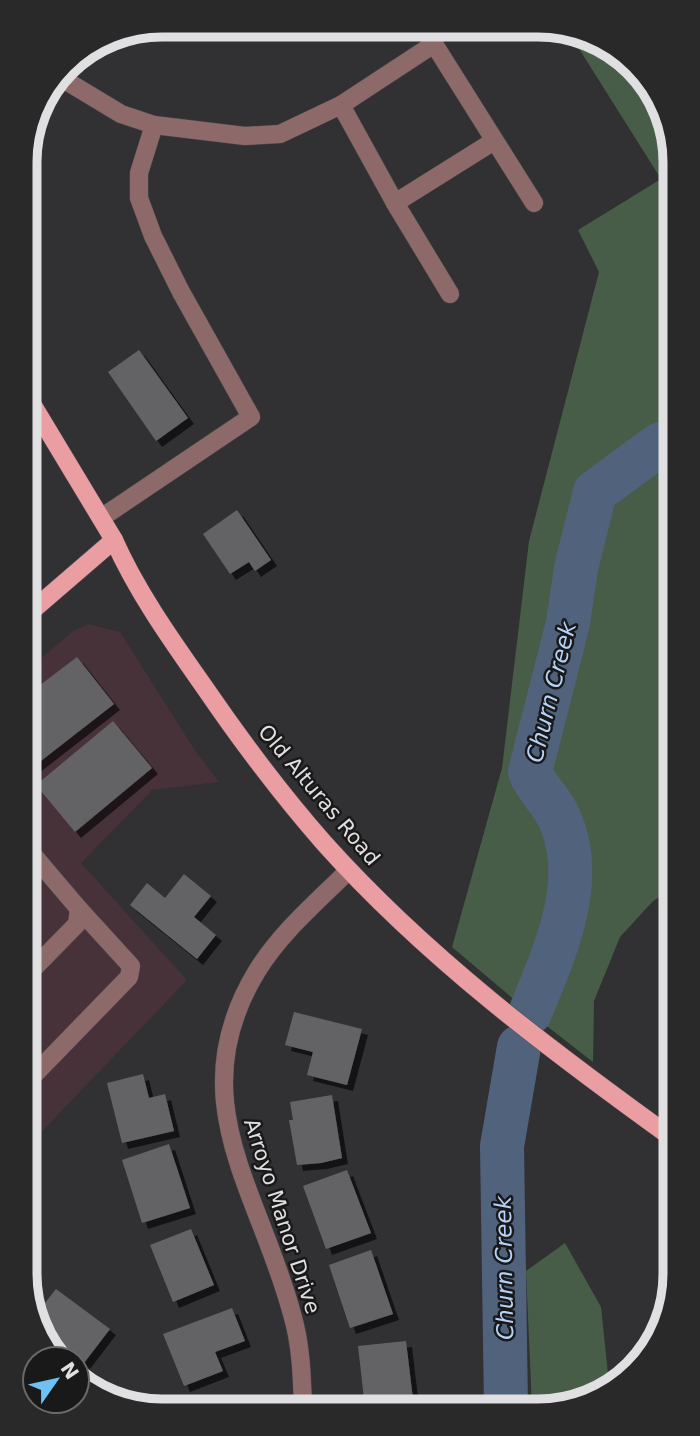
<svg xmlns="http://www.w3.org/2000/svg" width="700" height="1436" viewBox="0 0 700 1436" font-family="'DejaVu Sans',sans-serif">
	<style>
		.commercial { fill: #463238 }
		.green { fill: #475d48 }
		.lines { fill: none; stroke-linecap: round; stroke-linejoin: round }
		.river { stroke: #51637c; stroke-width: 44 }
		.building { fill: #646366; filter: url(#shadow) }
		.minor-casing { stroke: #4d4c4f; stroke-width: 19 }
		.major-casing { stroke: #4d4c4f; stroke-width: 19 }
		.minor { stroke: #8e6969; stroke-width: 18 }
		.major { stroke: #ea9ea1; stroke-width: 18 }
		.labels { text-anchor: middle; stroke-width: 5; stroke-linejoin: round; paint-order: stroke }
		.street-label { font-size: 21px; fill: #e0dfe1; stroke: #19191a }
		.water-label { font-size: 23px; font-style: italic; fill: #b7d2f8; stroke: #19191a }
		.rim { fill: none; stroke: #e0dfe1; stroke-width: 9 }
	</style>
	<defs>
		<filter id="shadow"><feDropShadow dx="6" dy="6" stdDeviation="0" flood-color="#0009"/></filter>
	</defs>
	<rect width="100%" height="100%" fill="#313033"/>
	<!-- commercial -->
	<polygon class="commercial" points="88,624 120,632 194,749 219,782 152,790 81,863 187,980 29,1145 27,670 72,632"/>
	<!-- green -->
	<g class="green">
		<polygon points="566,28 629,59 671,126 674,888 653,901 620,937 594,1001 593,1062 530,1013 452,947 502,768 529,541 599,272 578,230 661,179"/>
		<polygon points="565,1243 601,1307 609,1384 574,1407 532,1407 526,1271"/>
	</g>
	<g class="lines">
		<!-- river -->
		<g class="river">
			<path d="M530,1013c23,-58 57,-128 31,-191 -7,-19 -23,-31 -31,-50l38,-149 8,-55 19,-76 64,-47 13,-5"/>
			<polyline points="506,1407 502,1146 519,1047"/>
		</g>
	</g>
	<!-- building -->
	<g class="building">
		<polygon points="139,350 188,418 156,441 108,372"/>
		<polygon points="237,510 271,560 255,571 249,562 230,574 203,534"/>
		<polygon points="77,657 114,704 28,771 27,695"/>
		<polygon points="113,721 152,768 75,832 36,785"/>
		<polygon points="184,874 211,896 194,917 216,935 197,959 130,905 147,883 165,898"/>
		<polygon points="294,1012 362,1029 347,1085 307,1075 313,1052 285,1045"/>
		<polygon points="143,1074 149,1098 165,1094 174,1131 122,1143 107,1083"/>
		<polygon points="332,1095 342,1158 321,1163 297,1165 289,1120 293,1120 290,1102"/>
		<polygon points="169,1144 190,1208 142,1223 122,1160"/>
		<polygon points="347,1170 371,1233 326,1249 303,1186"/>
		<polygon points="191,1229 214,1285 173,1302 150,1245"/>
		<polygon points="371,1250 393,1314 350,1328 329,1265"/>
		<polygon points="56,1289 110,1329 84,1363 42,1330 34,1317"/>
		<polygon points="232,1308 245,1341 215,1352 223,1371 184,1386 163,1334"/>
		<polygon points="406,1341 414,1408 365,1408 358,1346"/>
	</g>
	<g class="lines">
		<!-- minor casing -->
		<g class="minor-casing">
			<g id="minor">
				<polyline points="434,44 534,203"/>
				<polyline points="58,76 121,114 154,125 245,136 280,134 341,105 434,44 424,26"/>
				<polyline points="341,105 395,203"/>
				<polyline points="450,294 395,203 494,141"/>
				<polyline points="101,518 251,417 181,292 153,236 139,198 139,173 154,125"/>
				<polyline points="28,849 79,909 77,924 28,974"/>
				<polyline points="29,1080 129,977 131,966 79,909"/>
				<path d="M303,1408c-1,-32 -2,-64 -11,-94 -33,-124 -113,-215 -35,-343 24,-39 60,-69 92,-101"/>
			</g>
		</g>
		<!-- major casing -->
		<g class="major-casing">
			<g id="major">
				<path d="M26,394l88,146c23,52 58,101 91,148 37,54 76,106 119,155 103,115 226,207 351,297"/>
				<polyline points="27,615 114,540"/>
			</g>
		</g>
		<!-- minor -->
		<use href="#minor" class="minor"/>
		<!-- major -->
		<use href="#major" class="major"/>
	</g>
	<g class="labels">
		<!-- street labels -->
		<g class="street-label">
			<text transform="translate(319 795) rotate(50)" y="7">Old Alturas Road</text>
			<text transform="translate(282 1216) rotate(72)" y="7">Arroyo Manor Drive</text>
		</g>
		<!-- water labels -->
		<g class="water-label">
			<text transform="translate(551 692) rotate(-76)" y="8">Churn Creek</text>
			<text transform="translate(504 1268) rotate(-91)" y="8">Churn Creek</text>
		</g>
	</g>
	<!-- crop -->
	<path d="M0 0H700V1436H0ZM162 37H538A125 125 0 0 1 663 162V1274A125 125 0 0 1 538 1399H162A125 125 0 0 1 37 1274V162A125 125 0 0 1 162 37Z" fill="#29292a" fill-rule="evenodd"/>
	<path class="rim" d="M162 37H538A125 125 0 0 1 663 162V1274A125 125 0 0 1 538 1399H162A125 125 0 0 1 37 1274V162A125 125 0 0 1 162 37Z"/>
	<!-- north arrow -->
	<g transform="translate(56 1380) rotate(56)"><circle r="33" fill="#19191a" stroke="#69686a" stroke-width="2"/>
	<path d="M0-5L12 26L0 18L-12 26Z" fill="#6ec2f3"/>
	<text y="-10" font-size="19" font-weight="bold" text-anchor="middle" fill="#e0dfe1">N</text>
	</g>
</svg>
